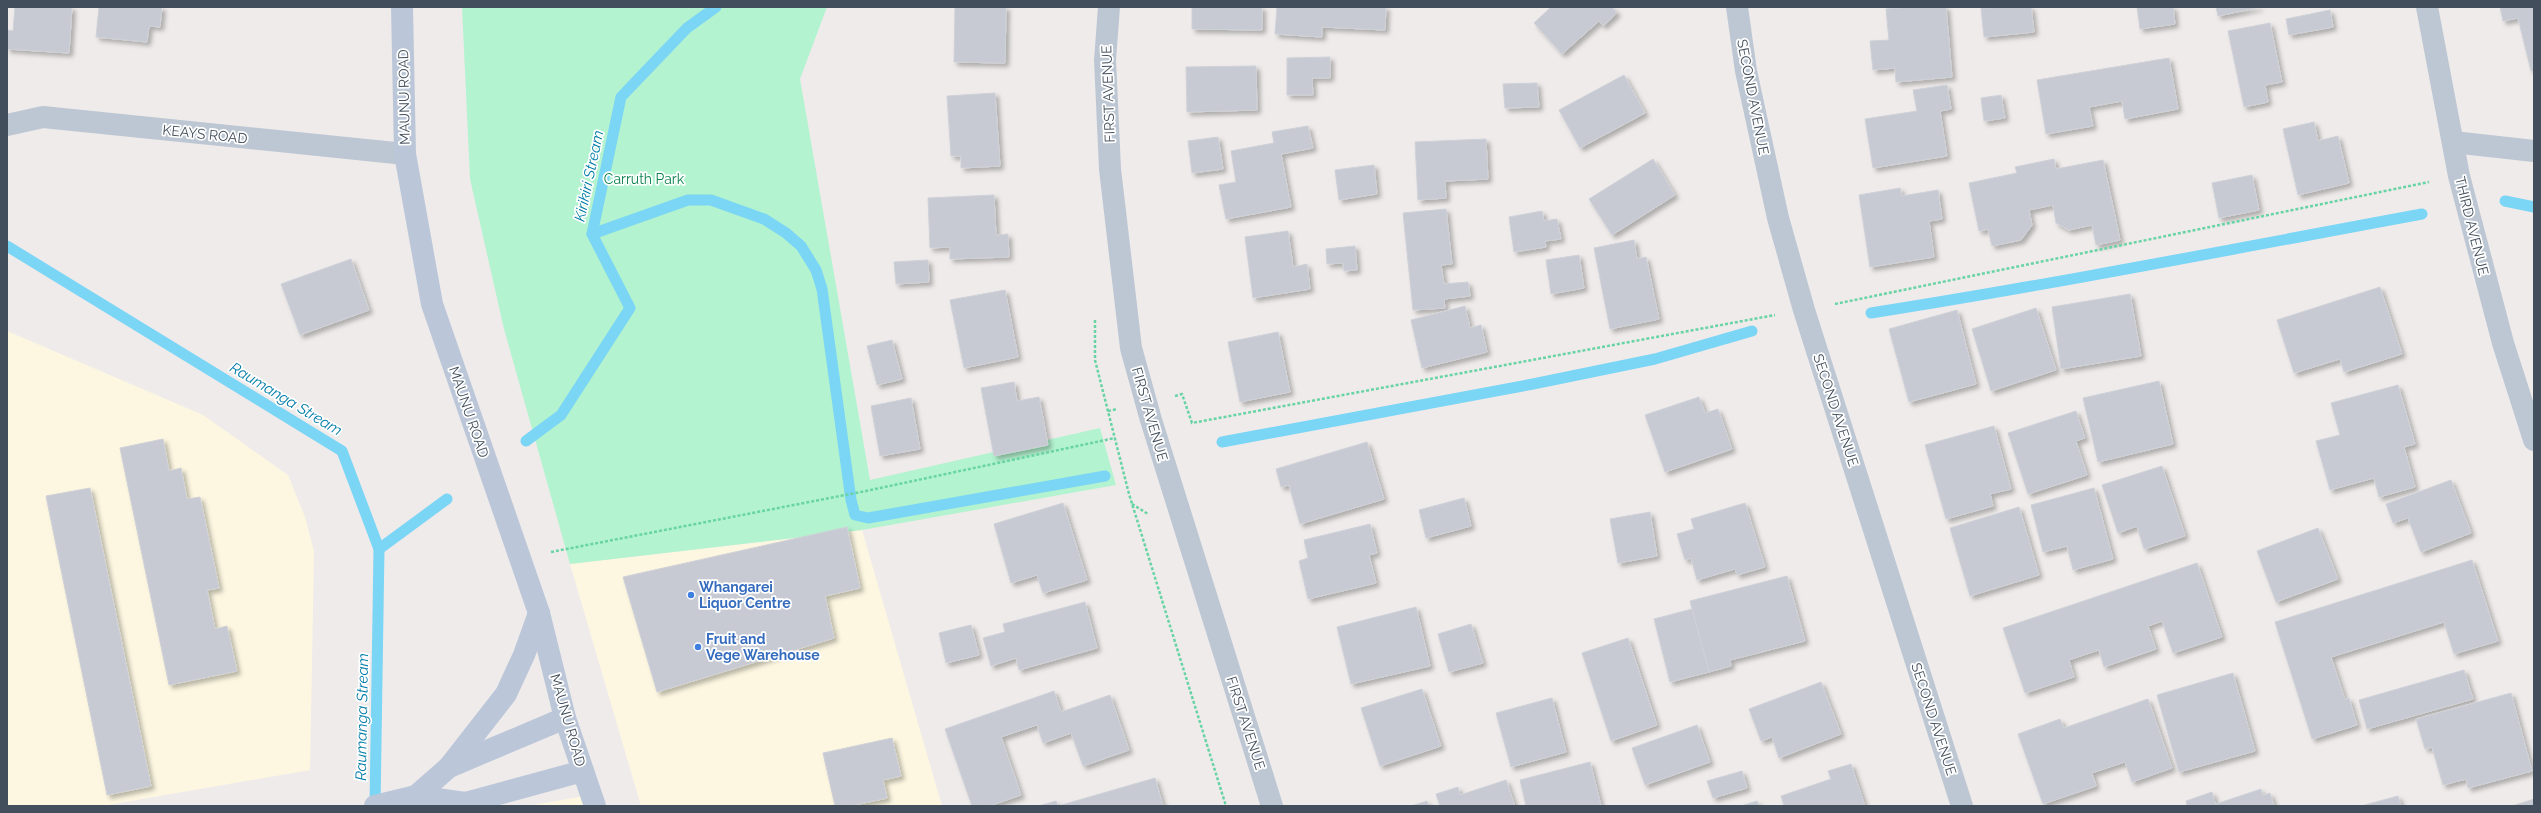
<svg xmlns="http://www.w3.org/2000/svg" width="2541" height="813" viewBox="0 0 2541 813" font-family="Raleway,sans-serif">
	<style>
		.commercial { fill: #fdf7e1 }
		.green { fill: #b3f3cf }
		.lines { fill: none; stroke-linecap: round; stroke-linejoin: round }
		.stream { stroke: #7bd5f5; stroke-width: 11 }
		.building { fill: #c7cad2; stroke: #cfd1d8; filter: url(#shadow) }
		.path { stroke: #68d4a4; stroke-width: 2.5; stroke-dasharray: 3 2; stroke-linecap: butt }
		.street { stroke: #bdc7d3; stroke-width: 22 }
		.secondary { stroke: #bbc7d8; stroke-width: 22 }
		.shop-dot { fill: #3f7fe0; stroke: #fff; stroke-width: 1.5 }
		.labels { text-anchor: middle; stroke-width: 3.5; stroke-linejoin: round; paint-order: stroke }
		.street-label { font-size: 14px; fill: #424e5b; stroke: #fff }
		.park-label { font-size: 14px; fill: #0d824e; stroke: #fff }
		.shop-label { font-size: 14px; font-weight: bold; fill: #366cbe; stroke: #fff; text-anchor: start }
		.water-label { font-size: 15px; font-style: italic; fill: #017ca8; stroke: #fff }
	</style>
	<defs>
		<filter id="shadow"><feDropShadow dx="3.5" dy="3.5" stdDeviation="2" flood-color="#0004"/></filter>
	</defs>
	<rect width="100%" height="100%" fill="#efebeb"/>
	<!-- commercial -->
	<g class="commercial">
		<polygon points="7,331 203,415 288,475 305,517 314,551 310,770 102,806 7,806"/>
		<polygon points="862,530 942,806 641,806 570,564"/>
		<polygon points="590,795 600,806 527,806"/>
	</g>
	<!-- green -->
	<polygon class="green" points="462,7 827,7 800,79 870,480 1100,428 1116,485 862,530 570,564 504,329 470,179"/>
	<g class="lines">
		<!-- stream -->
		<g class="stream">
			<polyline points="2505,201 2534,207"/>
			<polyline points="592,234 688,200 711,200 764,219 786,233 801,246 816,270 822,289 851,500 855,515 868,518 1105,476"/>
			<polyline points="7,246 342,451 379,549 375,806"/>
			<path d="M1871,313c184,-29 367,-65 551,-99"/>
			<polyline points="526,441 561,415 630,308 592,234 621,97 687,28 716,7"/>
			<polyline points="1222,442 1533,384 1655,359 1752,331"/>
			<polyline points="379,549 447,499"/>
		</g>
	</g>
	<!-- building -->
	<g class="building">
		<polygon points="15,7 72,7 69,53 7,49 7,30 13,31"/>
		<polygon points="99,7 162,7 160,27 149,26 147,42 96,37"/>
		<polygon points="955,7 1006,7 1005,63 954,62"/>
		<polygon points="1192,7 1262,7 1262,30 1192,29"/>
		<polygon points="1277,7 1386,7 1385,30 1322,27 1322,37 1275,34"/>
		<polygon points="1551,7 1612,7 1617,13 1603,26 1599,21 1562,54 1534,23"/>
		<polygon points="1913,7 1946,7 1952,77 1896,82 1895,68 1873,70 1870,41 1889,40 1886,9"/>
		<polygon points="2031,7 2034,32 1984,37 1981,8"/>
		<polygon points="2137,7 2173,7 2175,24 2140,29"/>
		<polygon points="2216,7 2260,7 2218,16"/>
		<polygon points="2500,7 2534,7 2534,70 2531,71 2518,18 2503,21"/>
		<polygon points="2330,10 2333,27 2289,35 2286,19"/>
		<polygon points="2270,23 2282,82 2265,85 2268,102 2244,107 2228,31"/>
		<polygon points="1330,57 1330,78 1312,78 1313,95 1287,95 1287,58"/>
		<polygon points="2169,58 2178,109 2125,119 2122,101 2089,107 2093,126 2046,134 2037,80"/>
		<polygon points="1256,66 1257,110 1187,112 1186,67"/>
		<polygon points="1624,75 1645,113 1580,148 1559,110"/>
		<polygon points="1537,83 1539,107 1505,108 1503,84"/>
		<polygon points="1947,85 1951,109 1940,111 1947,156 1873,168 1865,119 1917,111 1913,90"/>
		<polygon points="995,93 1000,166 961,168 961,156 951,156 947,96"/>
		<polygon points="2001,95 2005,118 1984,121 1981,98"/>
		<polygon points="2314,122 2318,141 2338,136 2349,183 2298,195 2283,129"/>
		<polygon points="1308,126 1313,148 1281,154 1291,207 1226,219 1219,185 1236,182 1231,151 1274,143 1272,132"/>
		<polygon points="1218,137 1223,169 1192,173 1188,141"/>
		<polygon points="1486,139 1488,179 1445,181 1446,198 1418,200 1415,142"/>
		<polygon points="1653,159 1675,195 1612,235 1589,199"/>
		<polygon points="2054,159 2056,169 2103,160 2120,240 2096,245 2092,225 2069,230 2056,223 2053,205 2029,210 2032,225 2021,240 1992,246 1988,229 1979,231 1969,183 2017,173 2015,167"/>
		<polygon points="1374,165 1377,194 1339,200 1335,170"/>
		<polygon points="2252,175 2259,210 2219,218 2212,183"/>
		<polygon points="1900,188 1902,196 1938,190 1942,219 1929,221 1934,257 1870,267 1859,195"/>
		<polygon points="994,195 996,235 1008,234 1009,257 950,259 950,247 930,248 928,198"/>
		<polygon points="1446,209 1452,264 1441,265 1444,284 1468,282 1470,296 1444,299 1445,308 1413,310 1403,213"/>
		<polygon points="1542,211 1544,221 1557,219 1561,239 1545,241 1546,247 1514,252 1509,217"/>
		<polygon points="1288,231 1293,267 1307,264 1310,289 1253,298 1245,237"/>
		<polygon points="1634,240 1637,259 1646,257 1659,319 1610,329 1594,248"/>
		<polygon points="1355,246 1357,270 1344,271 1343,263 1327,264 1326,249"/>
		<polygon points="1579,255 1584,288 1551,294 1546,260"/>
		<polygon points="351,259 369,310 300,335 281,284"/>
		<polygon points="928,260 929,282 896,284 894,262"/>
		<polygon points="2380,287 2402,354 2344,372 2340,359 2294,373 2277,320"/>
		<polygon points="1005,290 1018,357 964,368 950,300"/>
		<polygon points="2130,294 2141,356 2061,369 2052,307"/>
		<polygon points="1465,306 1470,328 1481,325 1487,352 1422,368 1411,320"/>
		<polygon points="2036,308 2056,370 1991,391 1972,329"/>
		<polygon points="1957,310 1976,384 1909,402 1889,329"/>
		<polygon points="1278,332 1290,392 1240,402 1228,342"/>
		<polygon points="892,340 902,379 877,385 867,346"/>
		<polygon points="2159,381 2173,444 2098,462 2083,398"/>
		<polygon points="1014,382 1017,401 1039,397 1048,445 994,456 981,388"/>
		<polygon points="2398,385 2415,444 2404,447 2415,487 2379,497 2374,478 2330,490 2316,441 2340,435 2331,403"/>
		<polygon points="1699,397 1705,413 1718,409 1732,449 1665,472 1645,415"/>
		<polygon points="911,398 920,449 880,456 871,406"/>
		<polygon points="2076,411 2085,438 2076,441 2087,475 2028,494 2008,433"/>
		<polygon points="1994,426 2011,489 1990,494 1993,506 1946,519 1925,445"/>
		<polygon points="163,439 169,471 181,468 187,499 200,497 219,588 207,590 215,629 227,626 237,671 169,685 120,448"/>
		<polygon points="1367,442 1384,499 1300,524 1289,485 1281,487 1276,469"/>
		<polygon points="2162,466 2185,536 2144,549 2137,526 2118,533 2102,485"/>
		<polygon points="2451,480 2471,533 2421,552 2408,518 2393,523 2386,504"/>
		<polygon points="90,488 151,786 107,795 46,496"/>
		<polygon points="2094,488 2113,559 2073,570 2067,546 2043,552 2031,505"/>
		<polygon points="1464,498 1471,526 1426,538 1419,510"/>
		<polygon points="1063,503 1087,580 1043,593 1037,575 1011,583 994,524"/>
		<polygon points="1745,503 1765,567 1737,575 1735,569 1697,580 1691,558 1685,560 1677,534 1694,529 1691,519"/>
		<polygon points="2019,507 2039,575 1970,596 1950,528"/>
		<polygon points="1650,512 1657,556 1618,563 1610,519"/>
		<polygon points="1370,524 1377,553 1369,555 1376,583 1308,599 1299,561 1308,558 1304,540"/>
		<polygon points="847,527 860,588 825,596 834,638 657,692 623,577"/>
		<polygon points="2318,528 2338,579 2276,602 2257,551"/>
		<polygon points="2472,560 2498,641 2454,654 2444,622 2331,657 2345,700 2349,698 2357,725 2312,739 2275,622"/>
		<polygon points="2197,563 2222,637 2173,653 2162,621 2148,626 2156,649 2104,667 2099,650 2069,660 2074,677 2025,693 2003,628"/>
		<polygon points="1787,576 1805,641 1730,660 1731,666 1709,672 1690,601"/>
		<polygon points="1085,602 1097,648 1019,670 1016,658 991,666 983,638 1005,632 1003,624"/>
		<polygon points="1416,607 1430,666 1351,684 1337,627"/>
		<polygon points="1692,609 1709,672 1670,682 1654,619"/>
		<polygon points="1471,624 1483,663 1449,672 1438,634"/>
		<polygon points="971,625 979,655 946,663 939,633"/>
		<polygon points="1628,638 1657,725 1611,741 1582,653"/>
		<polygon points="2464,670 2473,699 2367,729 2359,700"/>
		<polygon points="2233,673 2255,751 2179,772 2157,695"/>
		<polygon points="1821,682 1841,734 1779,758 1772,737 1761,741 1749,709"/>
		<polygon points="1422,689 1441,746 1380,766 1361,708"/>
		<polygon points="1054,691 1061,712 1110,695 1129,750 1083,766 1071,733 1043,743 1037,725 1001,737 1021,795 989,806 972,806 945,729"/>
		<polygon points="2511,693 2532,771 2468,788 2466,779 2443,785 2432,747 2425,749 2416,719"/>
		<polygon points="1552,698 1566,752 1511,767 1496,713"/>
		<polygon points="2148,699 2172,768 2132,782 2125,762 2092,773 2096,786 2043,804 2018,734 2060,719 2064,728"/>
		<polygon points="1697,725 1710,762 1645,785 1632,748"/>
		<polygon points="892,738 901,776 883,780 887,798 850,806 835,806 823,753"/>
		<polygon points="1590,762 1601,806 1526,806 1520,780"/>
		<polygon points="1851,764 1865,806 1784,806 1781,796 1831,779 1828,771"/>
		<polygon points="1742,771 1747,788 1713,798 1707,781"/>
		<polygon points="1155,778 1163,806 1039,806 1056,801 1058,806"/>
		<polygon points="1506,780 1515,806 1440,806 1436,794 1458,787 1460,795"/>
		<polygon points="2261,789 2263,796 2270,793 2274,806 2216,806 2216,804"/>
		<polygon points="2212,792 2216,806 2187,806 2186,801"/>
		<polygon points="2398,796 2401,806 2361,806"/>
		<polygon points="2534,799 2534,806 2512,806"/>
		<polygon points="1427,801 1429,806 1411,806"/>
		<polygon points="1757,801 1759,806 1741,806"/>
	</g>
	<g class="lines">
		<!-- path -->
		<g class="path">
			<polyline points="1835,304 2429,182"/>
			<polyline points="1095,320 1095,360 1129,494 1226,806"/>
			<polyline points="1175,396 1182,394 1192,423 1775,315"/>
			<polyline points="1108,411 1117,409"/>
			<polyline points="1132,504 1148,514"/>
			<polyline points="551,552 866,491 1115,438"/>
		</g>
		<!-- street -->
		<g class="street">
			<polyline points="1109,7 1105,60 1110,169 1131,348 1151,420 1272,806"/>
			<polyline points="1737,7 1746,71 1778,218 1804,310 1962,806"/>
			<polyline points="2427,7 2459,176 2503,343 2534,440"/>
			<polyline points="7,125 43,117 405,154"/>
			<polyline points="2453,142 2534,151"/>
		</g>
		<!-- secondary -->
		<g class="secondary">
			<polyline points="402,7 405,154 432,304 539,613 565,718 595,806"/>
			<polyline points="449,767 506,694 524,655 539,613"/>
			<polyline points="416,796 449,767 565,718"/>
			<polyline points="375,806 416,796 465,803 583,771"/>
		</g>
	</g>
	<!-- markers -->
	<g class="shop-dot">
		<circle cx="691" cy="595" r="4"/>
		<circle cx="698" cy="647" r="4"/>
	</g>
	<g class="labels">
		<!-- street labels -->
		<g class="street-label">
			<text transform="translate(1108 94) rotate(-92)" y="5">FIRST AVENUE</text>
			<text transform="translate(404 97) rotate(-91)" y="5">MAUNU ROAD</text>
			<text transform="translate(1753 97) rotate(79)" y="5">SECOND AVENUE</text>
			<text transform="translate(205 134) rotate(6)" y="5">KEAYS ROAD</text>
			<text transform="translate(2472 226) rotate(76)" y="5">THIRD AVENUE</text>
			<text transform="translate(1836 410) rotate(72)" y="5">SECOND AVENUE</text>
			<text transform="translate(469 412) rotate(71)" y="5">MAUNU ROAD</text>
			<text transform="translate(1150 414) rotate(74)" y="5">FIRST AVENUE</text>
			<text transform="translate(1934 719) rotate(72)" y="5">SECOND AVENUE</text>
			<text transform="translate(568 720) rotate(74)" y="5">MAUNU ROAD</text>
			<text transform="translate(1246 723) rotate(72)" y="5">FIRST AVENUE</text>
		</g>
		<!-- park labels -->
		<g class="park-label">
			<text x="644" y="184">Carruth Park</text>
		</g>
		<!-- shop labels -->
		<g class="shop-label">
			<text x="699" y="592">Whangarei<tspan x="699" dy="16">Liquor Centre</tspan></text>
			<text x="706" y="644">Fruit and<tspan x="706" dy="16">Vege Warehouse</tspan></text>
		</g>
		<!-- water labels -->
		<g class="water-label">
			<text transform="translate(589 176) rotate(-78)" y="5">Kirikiri Stream</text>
			<text transform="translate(286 399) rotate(31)" y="5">Raumanga Stream</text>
			<text transform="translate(362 717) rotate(-89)" y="5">Raumanga Stream</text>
		</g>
	</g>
	<!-- border -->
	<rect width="2541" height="813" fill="none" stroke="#424e5b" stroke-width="16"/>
</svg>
